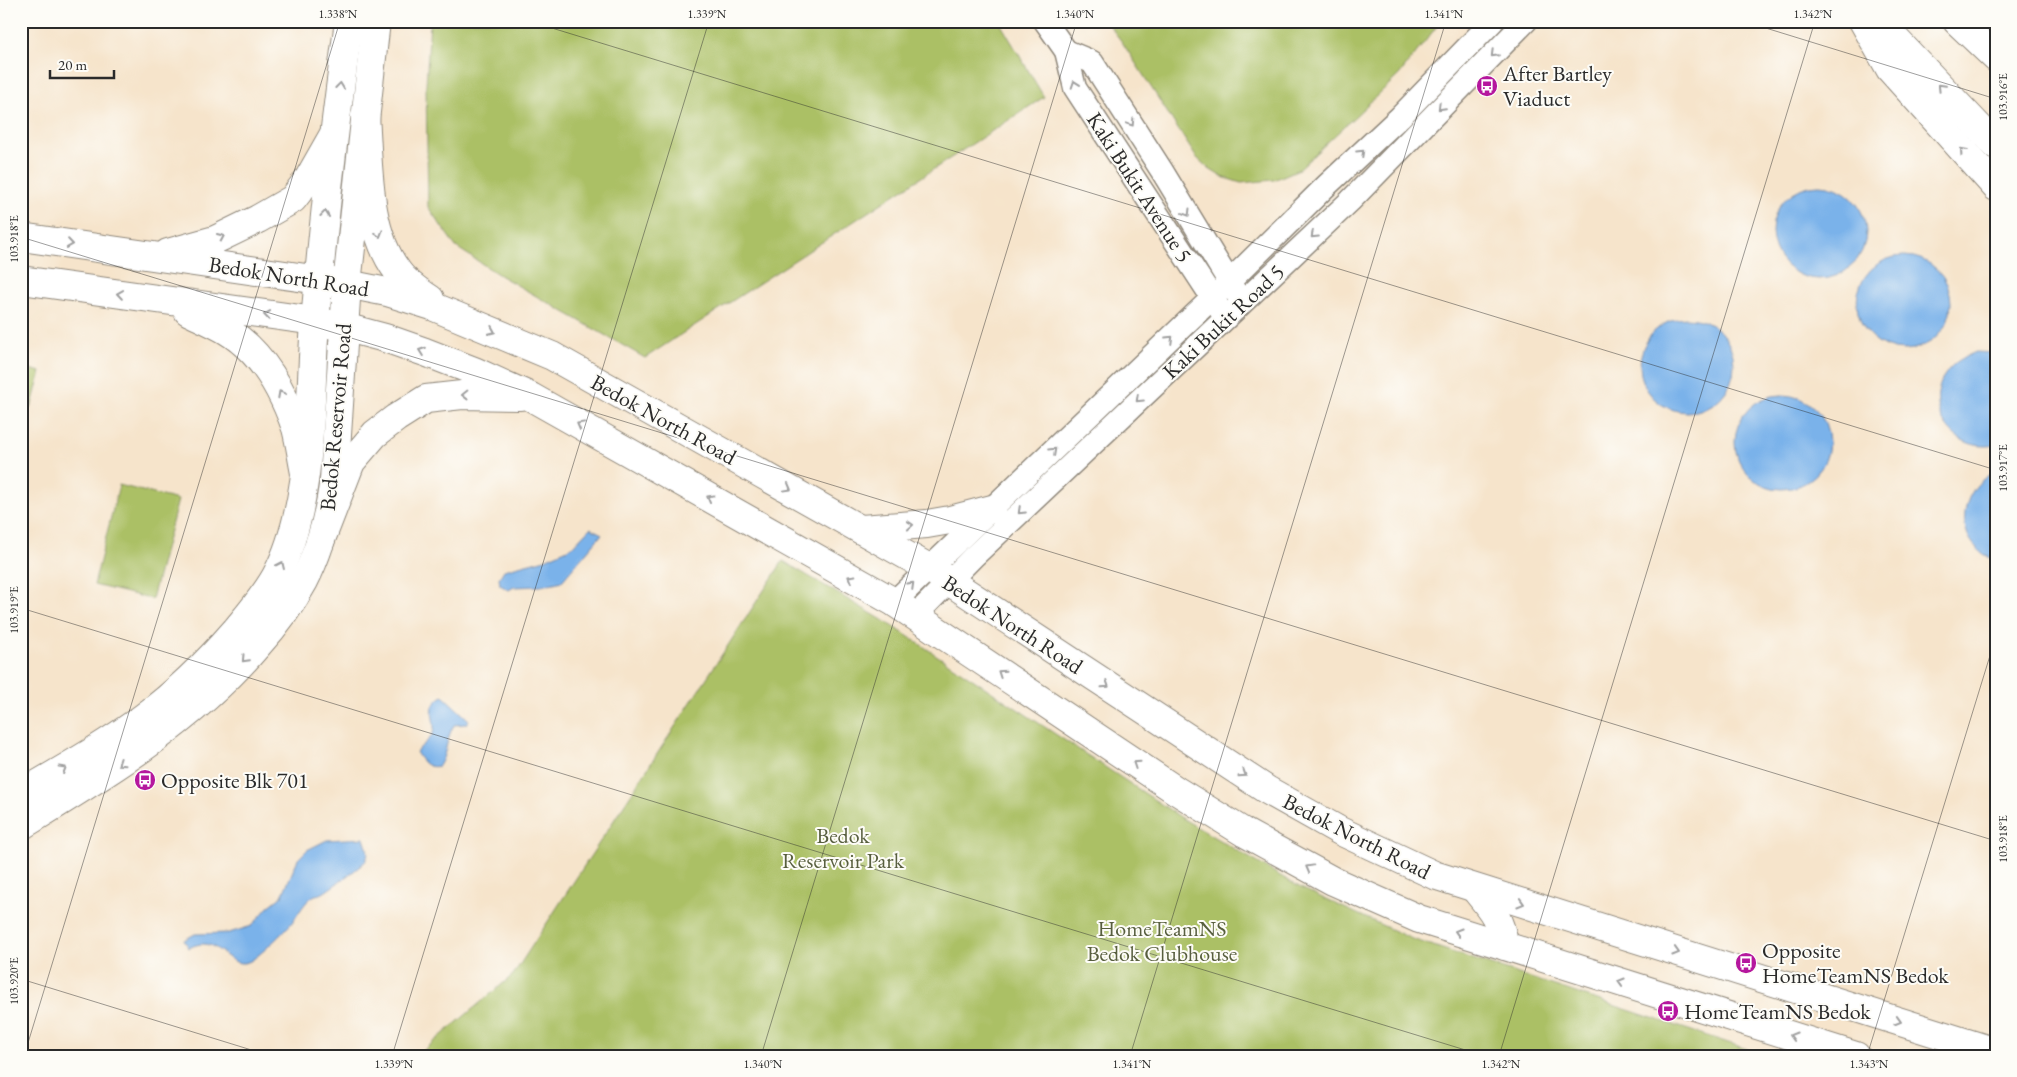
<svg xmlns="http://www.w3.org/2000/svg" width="2017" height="1077" viewBox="0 0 2017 1077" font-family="'EB Garamond',serif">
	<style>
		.green { fill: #abc065; stroke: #6b7648 }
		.water { fill: #7ab2ea; stroke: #526e8a }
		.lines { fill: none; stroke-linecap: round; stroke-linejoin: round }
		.street-casing { stroke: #90887b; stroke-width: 25 }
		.secondary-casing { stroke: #90887b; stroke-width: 30 }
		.primary-casing { stroke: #90887b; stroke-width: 30 }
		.highway-casing { stroke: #90887b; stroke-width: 30 }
		.street { stroke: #fff; stroke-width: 22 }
		.secondary { stroke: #fff; stroke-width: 28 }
		.primary { stroke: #fff; stroke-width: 28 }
		.highway { stroke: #fff; stroke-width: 28 }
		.oneway { stroke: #a0a0a0 }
		.ticks { fill: none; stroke: #2b2b2b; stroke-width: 1; stroke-opacity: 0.45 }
		.labels { text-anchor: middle; stroke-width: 4; stroke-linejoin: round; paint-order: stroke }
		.poi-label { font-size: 22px; fill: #2b2b2b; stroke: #fdfcf7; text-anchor: start }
		.street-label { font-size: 22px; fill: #2b2b2b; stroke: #fdfcf7 }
		.park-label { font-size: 22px; fill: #585f3f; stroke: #fdfcf7 }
		.neatline { fill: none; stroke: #2b2b2b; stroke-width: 2 }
		.ticks-label { font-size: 12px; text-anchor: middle; fill: #2b2b2b }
	</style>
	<rect width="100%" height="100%" fill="#fdfcf7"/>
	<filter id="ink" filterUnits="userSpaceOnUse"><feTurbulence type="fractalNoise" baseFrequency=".02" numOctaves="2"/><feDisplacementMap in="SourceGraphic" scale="10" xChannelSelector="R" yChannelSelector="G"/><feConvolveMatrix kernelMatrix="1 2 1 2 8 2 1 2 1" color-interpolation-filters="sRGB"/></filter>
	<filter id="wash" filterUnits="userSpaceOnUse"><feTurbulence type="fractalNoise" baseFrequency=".0096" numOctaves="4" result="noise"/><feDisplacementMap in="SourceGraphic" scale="20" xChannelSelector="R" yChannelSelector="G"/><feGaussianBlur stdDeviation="1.12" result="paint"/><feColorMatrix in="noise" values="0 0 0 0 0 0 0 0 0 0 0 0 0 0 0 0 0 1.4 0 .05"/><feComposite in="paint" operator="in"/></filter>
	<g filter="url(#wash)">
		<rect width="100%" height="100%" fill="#f6e4cb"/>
		<!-- green -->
		<g class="green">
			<polygon points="430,21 999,21 1044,97 645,358 501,276 456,247 428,207 426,85"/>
			<polygon points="1106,21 1441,21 1399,75 1299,169 1274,180 1241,183 1222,177 1209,169 1196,157 1122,42"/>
			<polygon points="21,367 41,372 31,408 21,405"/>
			<polygon points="119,485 178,500 152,599 94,585"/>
			<polygon points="783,561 891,625 1185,820 1301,888 1412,939 1768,1056 417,1056 513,975"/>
		</g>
		<!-- water -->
		<g class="water">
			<circle cx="1819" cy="232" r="47"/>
			<circle cx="1904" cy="303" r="47"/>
			<circle cx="1687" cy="365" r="47"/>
			<path d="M1976,352l20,1v92c-45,9 -77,-42 -46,-77 7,-8 17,-12 26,-16z"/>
			<circle cx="1782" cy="442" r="47"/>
			<path d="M1996,472v89c-9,-4 -16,-9 -22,-16 -20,-24 -6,-63 22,-73z"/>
			<polygon points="590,528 602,534 562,581 541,586 514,587 509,590 500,585 499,578 504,570 545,559 572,547"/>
			<path d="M443,696l26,24 -3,4 -12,1c-8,13 -7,29 -15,41 -12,3 -17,-4 -23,-14 5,-6 14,-12 17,-19 5,-12 -10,-25 10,-37z"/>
			<path d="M364,838c2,7 6,15 2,22 -2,5 -38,30 -43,33 -4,2 -8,1 -11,4 -8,6 -13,16 -19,24 -6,8 -36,38 -45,41 -21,8 -30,-30 -59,-14l-5,-8 11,-6 34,-1 23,-7 16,-19 14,-11 16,-37 9,-9 20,-10z"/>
		</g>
	</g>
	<g filter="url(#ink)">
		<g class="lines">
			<!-- street casing -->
			<g class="street-casing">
				<g id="street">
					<polyline points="1045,21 1066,51 1075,88 1221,311"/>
					<polyline points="1066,51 1092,62 1162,171 1236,293"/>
					<polyline points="894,602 1229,282 1326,186 1400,117 1493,21"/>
					<polyline points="915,616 973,557 1350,201 1526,21"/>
				</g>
			</g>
			<!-- secondary casing -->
			<g class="secondary-casing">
				<g id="secondary">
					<path d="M21,794c41,-24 84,-48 123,-77 34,-25 64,-55 92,-87 14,-17 29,-34 40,-54 38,-71 33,-174 39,-253 8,-101 20,-201 34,-302"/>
					<path d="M21,826c86,-53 170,-103 236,-180 18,-20 34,-41 47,-65 16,-31 25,-66 30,-101l13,-196 29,-263"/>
				</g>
			</g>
			<!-- primary casing -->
			<g class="primary-casing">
				<g id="primary">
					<path d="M365,116c4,50 1,114 33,156 8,11 20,19 32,27"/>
					<polyline points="21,237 347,284 387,292 432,306 552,356 929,568 1267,790 1340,831 1434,875 1996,1052"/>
					<polyline points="168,253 215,240 258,219 293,199 309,178 334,134"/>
					<polyline points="21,280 315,321 344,327 385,338 425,352 474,371 531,397 894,602 1177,791 1245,833 1333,881 1419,919 1856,1056"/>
					<path d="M188,311c12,6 26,12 38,19 35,21 57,61 70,98 4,15 6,31 9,45"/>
					<polyline points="861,529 927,524 950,520 992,509"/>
					<polyline points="320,542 351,462 375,434 396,418 426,399 462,395 520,396"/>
					<path d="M1475,889c18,22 24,28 30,57"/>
				</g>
			</g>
			<!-- highway casing -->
			<g class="highway-casing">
				<g id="highway">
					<polyline points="1863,21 1890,69 1996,187"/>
					<polyline points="1878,21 1996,145"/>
					<polyline points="1957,21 1996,58"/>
				</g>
			</g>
			<!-- street -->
			<use href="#street" class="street"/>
			<!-- secondary -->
			<use href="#secondary" class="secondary"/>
			<!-- primary -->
			<use href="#primary" class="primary"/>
			<!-- highway -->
			<use href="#highway" class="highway"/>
		</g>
		<!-- one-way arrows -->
		<defs><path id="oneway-chevron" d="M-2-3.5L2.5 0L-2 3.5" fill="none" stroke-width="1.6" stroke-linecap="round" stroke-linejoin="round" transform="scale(1.25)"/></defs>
		<g class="oneway">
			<use href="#oneway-chevron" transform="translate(1494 54) rotate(135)"/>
			<use href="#oneway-chevron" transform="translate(1075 84) rotate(-109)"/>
			<use href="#oneway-chevron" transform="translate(340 86) rotate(-83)"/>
			<use href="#oneway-chevron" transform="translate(1941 87) rotate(-134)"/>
			<use href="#oneway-chevron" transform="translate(1441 107) rotate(135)"/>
			<use href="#oneway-chevron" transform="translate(1131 123) rotate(57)"/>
			<use href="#oneway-chevron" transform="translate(1963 151) rotate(-132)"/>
			<use href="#oneway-chevron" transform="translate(1361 153) rotate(-43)"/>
			<use href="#oneway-chevron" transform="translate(1187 213) rotate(59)"/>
			<use href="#oneway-chevron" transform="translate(325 214) rotate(-84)"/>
			<use href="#oneway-chevron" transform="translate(379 234) rotate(73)"/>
			<use href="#oneway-chevron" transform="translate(1314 235) rotate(137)"/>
			<use href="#oneway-chevron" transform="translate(221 237) rotate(-24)"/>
			<use href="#oneway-chevron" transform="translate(70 244) rotate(8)"/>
			<use href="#oneway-chevron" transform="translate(120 294) rotate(-172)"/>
			<use href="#oneway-chevron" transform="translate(267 315) rotate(-172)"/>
			<use href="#oneway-chevron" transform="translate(492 331) rotate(23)"/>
			<use href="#oneway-chevron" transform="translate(1170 339) rotate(-44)"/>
			<use href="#oneway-chevron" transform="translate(422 351) rotate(-160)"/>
			<use href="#oneway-chevron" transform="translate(281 394) rotate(-118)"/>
			<use href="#oneway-chevron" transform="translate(465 395) rotate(179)"/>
			<use href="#oneway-chevron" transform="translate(1139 399) rotate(137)"/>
			<use href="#oneway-chevron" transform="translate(580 425) rotate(-151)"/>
			<use href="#oneway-chevron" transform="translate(1053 451) rotate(-43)"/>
			<use href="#oneway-chevron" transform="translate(788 488) rotate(29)"/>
			<use href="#oneway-chevron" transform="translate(710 498) rotate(-151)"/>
			<use href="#oneway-chevron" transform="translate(1021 511) rotate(136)"/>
			<use href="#oneway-chevron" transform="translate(910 525) rotate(-5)"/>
			<use href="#oneway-chevron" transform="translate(281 565) rotate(-65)"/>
			<use href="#oneway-chevron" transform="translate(851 578) rotate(-150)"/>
			<use href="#oneway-chevron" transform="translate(911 585) rotate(-44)"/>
			<use href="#oneway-chevron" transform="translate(245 659) rotate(133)"/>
			<use href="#oneway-chevron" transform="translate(1001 673) rotate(-146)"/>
			<use href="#oneway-chevron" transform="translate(1106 685) rotate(33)"/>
			<use href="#oneway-chevron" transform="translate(121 763) rotate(146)"/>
			<use href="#oneway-chevron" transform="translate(1136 764) rotate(-146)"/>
			<use href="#oneway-chevron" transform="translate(63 769) rotate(-31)"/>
			<use href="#oneway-chevron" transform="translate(1243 774) rotate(33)"/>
			<use href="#oneway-chevron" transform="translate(1309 868) rotate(-151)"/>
			<use href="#oneway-chevron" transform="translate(1521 903) rotate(17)"/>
			<use href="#oneway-chevron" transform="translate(1458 932) rotate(-163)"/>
			<use href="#oneway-chevron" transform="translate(1676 952) rotate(17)"/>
			<use href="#oneway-chevron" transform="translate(1621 982) rotate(-163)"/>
			<use href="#oneway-chevron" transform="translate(1898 1021) rotate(17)"/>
			<use href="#oneway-chevron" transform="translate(1793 1036) rotate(-163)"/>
		</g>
	</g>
	<!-- ticks -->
	<path class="ticks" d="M529,21l1467,449M1743,21l253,78M21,237l1975,604M21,608l1464,448M21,979l250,77M24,1056l316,-1035M392,1056l317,-1035M761,1056l316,-1035M1130,1056l316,-1035M1499,1056l316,-1035M1867,1056l129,-420"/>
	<!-- icons -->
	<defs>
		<g id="bus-disc" transform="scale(1.125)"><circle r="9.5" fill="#b5179e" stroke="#fdfcf7"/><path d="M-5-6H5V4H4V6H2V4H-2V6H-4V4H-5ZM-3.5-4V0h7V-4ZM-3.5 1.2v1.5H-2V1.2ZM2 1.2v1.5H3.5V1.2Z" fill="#fff"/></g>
	</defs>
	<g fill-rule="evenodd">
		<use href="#bus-disc" x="1487" y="86"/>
		<use href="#bus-disc" x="145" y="780"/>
		<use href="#bus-disc" x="1746" y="963"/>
		<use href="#bus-disc" x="1668" y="1011"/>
	</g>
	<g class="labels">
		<!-- poi labels -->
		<g class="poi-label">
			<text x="1503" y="81">After Bartley<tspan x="1503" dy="25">Viaduct</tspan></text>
			<text x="161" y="788">Opposite Blk 701</text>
			<text x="1762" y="958">Opposite<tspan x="1762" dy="25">HomeTeamNS Bedok</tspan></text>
			<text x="1684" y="1019">HomeTeamNS Bedok</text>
		</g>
		<!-- street labels -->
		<g class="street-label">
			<text transform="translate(1140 187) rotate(57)" y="8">Kaki Bukit Avenue 5</text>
			<text transform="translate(289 276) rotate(9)" y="8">Bedok North Road</text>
			<text transform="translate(1223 321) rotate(-43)" y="8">Kaki Bukit Road 5</text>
			<text transform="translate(335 417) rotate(-85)" y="8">Bedok Reservoir Road</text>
			<text transform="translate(664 419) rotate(29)" y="8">Bedok North Road</text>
			<text transform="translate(1013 624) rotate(33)" y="8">Bedok North Road</text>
			<text transform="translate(1357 836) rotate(27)" y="8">Bedok North Road</text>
		</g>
		<!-- park labels -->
		<g class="park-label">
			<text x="843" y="843">Bedok<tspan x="843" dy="25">Reservoir Park</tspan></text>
			<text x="1162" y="936">HomeTeamNS<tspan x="1162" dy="25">Bedok Clubhouse</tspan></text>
		</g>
	</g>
	<!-- margin -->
	<rect width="2017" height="1077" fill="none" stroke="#fdfcf7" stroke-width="55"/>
	<!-- scale -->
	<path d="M50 70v8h64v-8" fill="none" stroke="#2b2b2b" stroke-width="2.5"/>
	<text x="58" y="70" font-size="15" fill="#2b2b2b" stroke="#fdfcf7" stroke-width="4" paint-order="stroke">20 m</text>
	<rect x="28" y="28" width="1962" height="1022" class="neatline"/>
	<g class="ticks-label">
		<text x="338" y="18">1.338°N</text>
		<text x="707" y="18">1.339°N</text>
		<text x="1075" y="18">1.340°N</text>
		<text x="1444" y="18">1.341°N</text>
		<text x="1813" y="18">1.342°N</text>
		<text transform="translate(2003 97) rotate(-90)" y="4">103.916°E</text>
		<text transform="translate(14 239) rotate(-90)" y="4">103.918°E</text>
		<text transform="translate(2003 468) rotate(-90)" y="4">103.917°E</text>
		<text transform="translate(14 610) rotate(-90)" y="4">103.919°E</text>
		<text transform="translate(2003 839) rotate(-90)" y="4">103.918°E</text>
		<text transform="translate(14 981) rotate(-90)" y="4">103.920°E</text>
		<text x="394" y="1068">1.339°N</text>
		<text x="763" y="1068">1.340°N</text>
		<text x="1132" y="1068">1.341°N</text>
		<text x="1501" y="1068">1.342°N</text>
		<text x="1869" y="1068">1.343°N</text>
	</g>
</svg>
